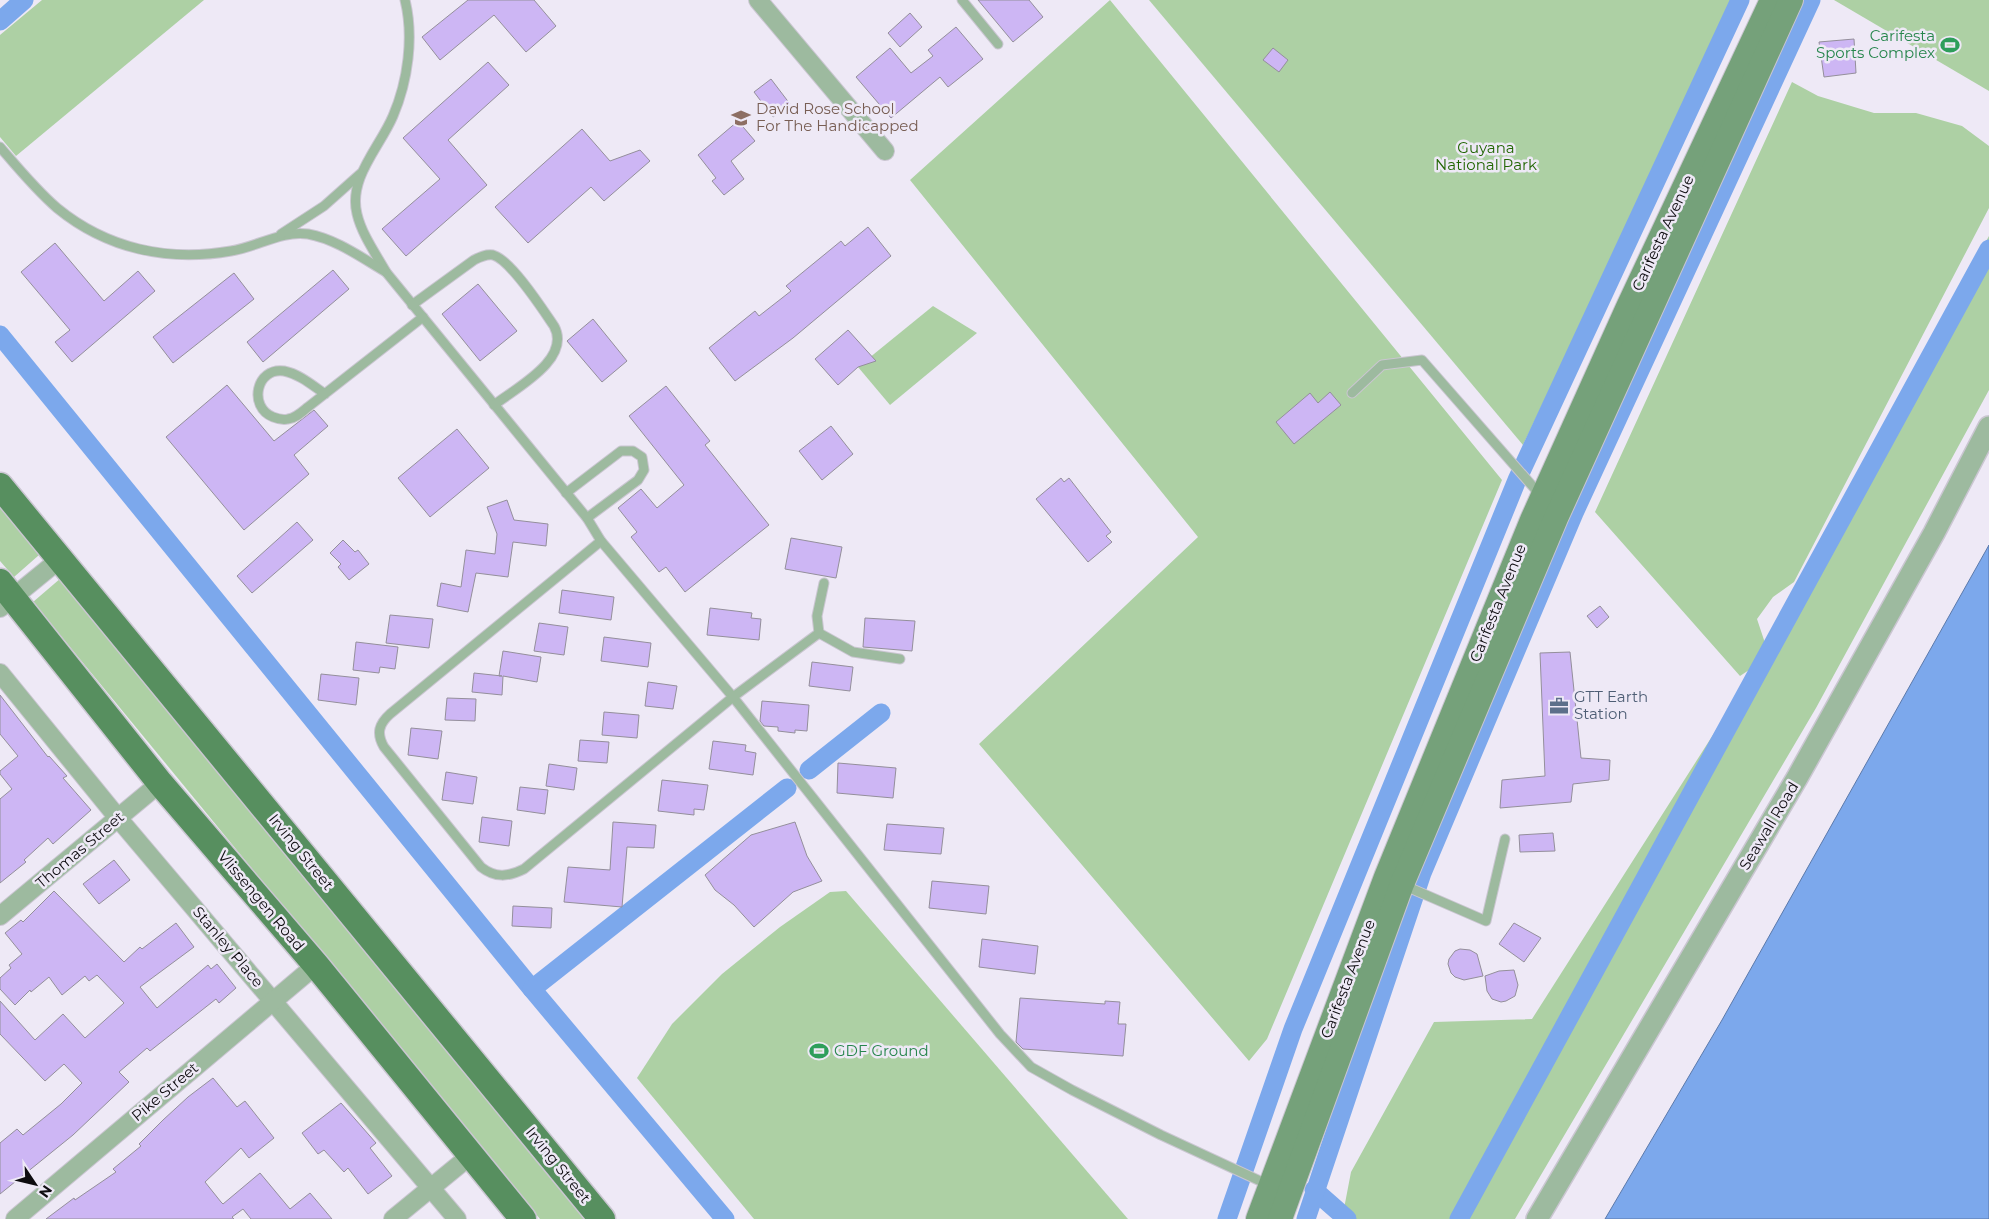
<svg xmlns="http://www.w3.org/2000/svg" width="1989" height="1219" viewBox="0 0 1989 1219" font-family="Montserrat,sans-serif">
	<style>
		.green { fill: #add0a4 }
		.water { fill: #7ca8ec; stroke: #5b79aa }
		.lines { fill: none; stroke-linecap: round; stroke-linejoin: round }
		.canal { stroke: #7ca8ec; stroke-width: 19 }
		.building { fill: #cdb6f4; stroke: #948f9b }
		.service-casing { stroke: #cac6d1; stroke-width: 11 }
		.minor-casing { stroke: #cac6d1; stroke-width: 20 }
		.tertiary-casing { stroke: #cac6d1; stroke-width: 24 }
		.secondary-casing { stroke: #cac6d1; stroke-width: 26 }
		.primary-casing { stroke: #cac6d1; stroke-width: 29 }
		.service { stroke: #9dba9f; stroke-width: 9 }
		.minor { stroke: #9dba9f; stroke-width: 18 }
		.tertiary { stroke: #9dba9f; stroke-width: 21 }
		.secondary { stroke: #75a17a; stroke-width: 24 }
		.primary { stroke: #578f5f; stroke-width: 26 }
		.labels { text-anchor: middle; stroke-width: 5; stroke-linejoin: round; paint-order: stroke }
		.leisure-label { font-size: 15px; fill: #27864d; stroke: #eee9f6; text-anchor: end }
		.education-label { font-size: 15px; fill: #785e54; stroke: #eee9f6; text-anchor: start }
		.park-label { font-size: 15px; fill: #216603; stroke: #eee9f6 }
		.street-label { font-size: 15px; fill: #0e0c10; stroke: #eee9f6 }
		.service-label { font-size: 15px; fill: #4e5e75; stroke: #eee9f6; text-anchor: start }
	</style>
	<rect width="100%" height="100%" fill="#eee9f6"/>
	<!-- green -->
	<g class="green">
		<polygon points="42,0 204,0 16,156 0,137 0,35"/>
		<polygon points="1110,0 1502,480 1267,1039 1249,1061 979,744 1198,537 910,180"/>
		<polygon points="1149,0 1735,0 1523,445"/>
		<polygon points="1834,0 1989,0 1989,91"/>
		<polygon points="1792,82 1818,96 1874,113 1916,113 1962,126 1989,146 1989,208 1794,582 1773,597 1757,619 1765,643 1989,236 1989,390 1816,708 1515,1219 1342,1219 1351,1172 1434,1022 1532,1019 1725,716 1752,668 1740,676 1595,512"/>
		<polygon points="933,306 977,333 890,405 858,367"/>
		<polygon points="0,507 39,555 14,577 0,561"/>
		<polygon points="61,578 588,1219 540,1219 33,602"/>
		<polygon points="846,891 1128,1219 754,1219 637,1078 672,1024 722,974 780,927 830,892"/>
	</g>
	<!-- water -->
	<polygon class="water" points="1989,545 1989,1219 1605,1219 1722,1020"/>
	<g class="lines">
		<!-- canal -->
		<g class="canal">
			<polyline points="0,21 24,0"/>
			<polyline points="0,335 532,989 787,788"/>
			<polyline points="809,770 881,713"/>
			<polyline points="532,989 725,1219"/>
			<polyline points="1314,1190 1347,1219"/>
			<polyline points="1227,1219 1293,1029 1517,480 1740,0"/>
			<polyline points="1306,1219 1422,873 1574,513 1811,0"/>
			<polyline points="1459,1219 1989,249"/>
		</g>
	</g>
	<!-- building -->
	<g class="building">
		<polygon points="468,0 534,0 556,26 526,52 494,15 440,60 422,37"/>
		<polygon points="978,0 1029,0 1043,17 1013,42"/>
		<polygon points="910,13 922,27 900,47 888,33"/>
		<polygon points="956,27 983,59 948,87 940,77 891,118 856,77 890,48 911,73 933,56 928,50"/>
		<polygon points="1854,39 1856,73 1824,77 1819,42"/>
		<polygon points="1273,48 1288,60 1279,72 1263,60"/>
		<polygon points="488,62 509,85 448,140 487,185 406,256 382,229 440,179 403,138"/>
		<polygon points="771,79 790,104 773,117 754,92"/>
		<polygon points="738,121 755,141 731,161 744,179 724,195 712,181 716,178 698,155"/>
		<polygon points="582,129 610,161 640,150 650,161 604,201 591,187 528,243 495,207"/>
		<polygon points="868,227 891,256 793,338 735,381 709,348 755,311 759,316 791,291 786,286 841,241 845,246"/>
		<polygon points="55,243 104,301 138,271 155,291 72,362 55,342 70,330 21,272"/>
		<polygon points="333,270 349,289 263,362 247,342"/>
		<polygon points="234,273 254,299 173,363 153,337"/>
		<polygon points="478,284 517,331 480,361 442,314"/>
		<polygon points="593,319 627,361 602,382 567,341"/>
		<polygon points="848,330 876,361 858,367 838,385 815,359"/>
		<polygon points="227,385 274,441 314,410 328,426 294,455 309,474 244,530 166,437"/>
		<polygon points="666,386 710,441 705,445 769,525 685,592 666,567 659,572 631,537 637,532 618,508 641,489 657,508 684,485 629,416"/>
		<polygon points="1330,392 1341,405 1294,444 1276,422 1310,393 1318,403"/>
		<polygon points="831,426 853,454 822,480 799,451"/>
		<polygon points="457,429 489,468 430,517 398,478"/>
		<polygon points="1061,478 1064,482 1069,478 1111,532 1106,536 1112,542 1088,562 1036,499"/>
		<polygon points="507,500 514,520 548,524 546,546 513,542 508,577 476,573 468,612 437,606 441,583 461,587 466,550 495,554 497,534 487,507"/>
		<polygon points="297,522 313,540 252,593 237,576"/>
		<polygon points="791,538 842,547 836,578 785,569"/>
		<polygon points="343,540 355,552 358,550 369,564 349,580 338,567 341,564 330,553"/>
		<polygon points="562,590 614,597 611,620 559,613"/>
		<polygon points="1600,606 1609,617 1597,628 1587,616"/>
		<polygon points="710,608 752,613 751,618 761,619 759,640 707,635"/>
		<polygon points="390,615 433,619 429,648 386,643"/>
		<polygon points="865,618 915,621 912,651 863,647"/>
		<polygon points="539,623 568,627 564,655 534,651"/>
		<polygon points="604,637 651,643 648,667 601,661"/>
		<polygon points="356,642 398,647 395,669 380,667 379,673 353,670"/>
		<polygon points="503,651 541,657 537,682 503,676 502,695 472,692 474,673 502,676 499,676"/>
		<polygon points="1570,652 1581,758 1610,760 1609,780 1573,784 1571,802 1500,808 1502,780 1545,776 1540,653"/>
		<polygon points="812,662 853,667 850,691 809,686"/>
		<polygon points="321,674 359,678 356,705 318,700"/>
		<polygon points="648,682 677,686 673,709 645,706"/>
		<polygon points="0,695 48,757 49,756 67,776 63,778 91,810 53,844 48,838 24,860 26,862 0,883 0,799 12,789 0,774 0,771 18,756 0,734"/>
		<polygon points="447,698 476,699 475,721 445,720"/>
		<polygon points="762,701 809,705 807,731 795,730 795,733 778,731 778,727 764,726 760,721"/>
		<polygon points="604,712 639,715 637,738 602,735"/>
		<polygon points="411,728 442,731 438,759 408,755"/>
		<polygon points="580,740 609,742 607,763 578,761"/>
		<polygon points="713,741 746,745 745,751 756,753 753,775 709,769"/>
		<polygon points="838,763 896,768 893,798 837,793"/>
		<polygon points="549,764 577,768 574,790 546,786"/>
		<polygon points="446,772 477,777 473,804 442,800"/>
		<polygon points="662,780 708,785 704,810 694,809 694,815 658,811"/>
		<polygon points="520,787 548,790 545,814 517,810"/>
		<polygon points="482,817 512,821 509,846 479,842"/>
		<polygon points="613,822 656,825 654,848 627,847 622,907 564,902 568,867 610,870"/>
		<polygon points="795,822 807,856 822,881 793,892 754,927 734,905 715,890 705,875 751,835"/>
		<polygon points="887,824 944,828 941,854 884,850"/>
		<polygon points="1553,833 1555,851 1520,852 1519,835"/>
		<polygon points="114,860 130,880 99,904 83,884"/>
		<polygon points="932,881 989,886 986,914 929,908"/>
		<polygon points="54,891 124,962 140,947 142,949 176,923 194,947 140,987 157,1008 208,965 211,969 217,964 236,988 219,1003 216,999 150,1051 147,1048 119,1072 129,1082 73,1135 0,1194 0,1143 17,1129 23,1135 61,1104 82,1083 64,1064 45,1081 0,1034 0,1001 35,1040 63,1014 85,1038 124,1003 97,975 89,981 85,976 62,995 49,977 31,992 30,990 15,1005 0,989 0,978 11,968 9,965 22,954 5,933 21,920 23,922"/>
		<polygon points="513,906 552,908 551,928 512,926"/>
		<polygon points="1514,923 1541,938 1524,962 1499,944"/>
		<polygon points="982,939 1038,946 1035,974 979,967"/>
		<polygon points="1460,949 1470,950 1477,954 1483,976 1464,980 1455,977 1451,973 1448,964 1449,959 1455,951"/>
		<polygon points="1514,970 1518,985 1515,996 1506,1001 1501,1002 1492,999 1487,991 1485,976 1499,971"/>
		<polygon points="1020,998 1105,1004 1105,1001 1120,1002 1118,1024 1126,1024 1123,1056 1023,1049 1016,1042"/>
		<polygon points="213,1078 237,1107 245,1101 274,1138 249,1158 241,1148 205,1182 221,1202 223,1204 260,1173 290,1209 310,1193 332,1219 251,1219 243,1209 232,1217 234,1219 46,1219 74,1198 75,1200 116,1172 113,1169 141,1146 139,1144 163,1120 188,1097"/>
		<polygon points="341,1103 376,1143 370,1148 392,1176 368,1194 348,1168 344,1172 324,1150 318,1154 302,1133"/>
	</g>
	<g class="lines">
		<!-- service casing -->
		<g class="service-casing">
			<g id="service">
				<path d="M405,0c9,37 3,81 -12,116 -13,31 -45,62 -36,98 5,21 19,40 29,58l201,246 14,23 132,156 267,337 31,33 41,23 89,45 110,51"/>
				<polyline points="962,0 998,44"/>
				<path d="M0,147c18,21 36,43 57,61 50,41 111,54 174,43 26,-4 51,-21 77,-17 28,5 54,24 78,38"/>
				<polyline points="281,234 324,206 360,174"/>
				<path d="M412,305l62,-45c6,-3 12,-6 19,-5 18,5 50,55 61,71 18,33 -38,62 -60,79"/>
				<polyline points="1352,393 1382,365 1422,360 1542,497"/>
				<path d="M325,394c-13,-9 -26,-20 -41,-23 -28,-4 -36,36 -11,46 5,2 11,3 15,2 8,-1 14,-7 20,-12l115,-90"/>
				<polyline points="566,493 621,451 633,451 642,457 644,470 638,480 587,518"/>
				<path d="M601,541l-211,173c-11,10 -14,19 -6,33l97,120c14,11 27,10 43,2l209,-172 86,-64"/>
				<polyline points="819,633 853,652 900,659"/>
				<polyline points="819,633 817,616 824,583"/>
				<polyline points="1403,885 1486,921 1505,839"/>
			</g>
		</g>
		<!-- minor casing -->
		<g class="minor-casing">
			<g id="minor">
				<polyline points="758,0 885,151"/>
				<polyline points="0,608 60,559"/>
				<polyline points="0,673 118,818 457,1219"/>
				<polyline points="0,916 160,783"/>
				<polyline points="15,1219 316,965"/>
				<polyline points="393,1219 471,1155"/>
			</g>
		</g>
		<!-- tertiary casing -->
		<g class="tertiary-casing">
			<polyline id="tertiary" points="1537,1219 1797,778 1934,533 1989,427"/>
		</g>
		<!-- secondary casing -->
		<g class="secondary-casing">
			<g id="secondary">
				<polyline points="1258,1219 1386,877 1532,520 1628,307 1772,0"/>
				<polyline points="1280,1219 1402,884 1556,518 1791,0"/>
			</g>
		</g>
		<!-- primary casing -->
		<g class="primary-casing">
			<g id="primary">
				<polyline points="0,486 602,1219"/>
				<polyline points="0,582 160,783 316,965 523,1219"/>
			</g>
		</g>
		<!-- service -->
		<use href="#service" class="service"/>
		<!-- minor -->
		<use href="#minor" class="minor"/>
		<!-- tertiary -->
		<use href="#tertiary" class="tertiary"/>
		<!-- secondary -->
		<use href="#secondary" class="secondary"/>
		<!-- primary -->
		<use href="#primary" class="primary"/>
	</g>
	<!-- icons -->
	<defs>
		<g id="stadium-bare" transform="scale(1.5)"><path d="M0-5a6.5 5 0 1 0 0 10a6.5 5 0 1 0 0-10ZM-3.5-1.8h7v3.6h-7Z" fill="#2e9e5b" stroke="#eee9f6" stroke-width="2.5" paint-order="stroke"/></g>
		<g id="school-bare" transform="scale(1.5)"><path d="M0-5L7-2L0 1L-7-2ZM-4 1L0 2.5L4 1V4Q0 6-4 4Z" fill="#8d6e63" stroke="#eee9f6" stroke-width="2.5" paint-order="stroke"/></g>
		<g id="office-bare" transform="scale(1.5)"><path d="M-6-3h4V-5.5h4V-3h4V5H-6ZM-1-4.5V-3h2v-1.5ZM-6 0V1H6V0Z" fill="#5c6f8a" stroke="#eee9f6" stroke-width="2.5" paint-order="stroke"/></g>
	</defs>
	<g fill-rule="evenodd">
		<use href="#stadium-bare" x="1950" y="45"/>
		<use href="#school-bare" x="741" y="118"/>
		<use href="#office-bare" x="1559" y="706"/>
		<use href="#stadium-bare" x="819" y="1051"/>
	</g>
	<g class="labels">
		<!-- leisure labels -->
		<g class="leisure-label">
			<text x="1935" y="41">Carifesta<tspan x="1935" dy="17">Sports Complex</tspan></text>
			<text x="834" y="1056" text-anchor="start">GDF Ground</text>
		</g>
		<!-- education labels -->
		<g class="education-label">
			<text x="756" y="114">David Rose School<tspan x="756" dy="17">For The Handicapped</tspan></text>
		</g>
		<!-- park labels -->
		<g class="park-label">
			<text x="1486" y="153">Guyana<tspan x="1486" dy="17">National Park</tspan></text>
		</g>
		<!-- street labels -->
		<g class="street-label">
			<text transform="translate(1663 233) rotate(-65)" y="5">Carifesta Avenue</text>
			<text transform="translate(1498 603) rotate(-68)" y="5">Carifesta Avenue</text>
			<text transform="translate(1769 826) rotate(-59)" y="5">Seawall Road</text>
			<text transform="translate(80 850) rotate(-40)" y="5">Thomas Street</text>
			<text transform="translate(301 852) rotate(51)" y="5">Irving Street</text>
			<text transform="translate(261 901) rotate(50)" y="5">Vlissengen Road</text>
			<text transform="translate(228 947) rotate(50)" y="5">Stanley Place</text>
			<text transform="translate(1348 979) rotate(-69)" y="5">Carifesta Avenue</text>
			<text transform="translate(165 1092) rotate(-40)" y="5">Pike Street</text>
			<text transform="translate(558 1165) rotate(51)" y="5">Irving Street</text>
		</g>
		<!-- service labels -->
		<g class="service-label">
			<text x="1574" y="702">GTT Earth<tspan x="1574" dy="17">Station</tspan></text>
		</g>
	</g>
	<!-- north arrow -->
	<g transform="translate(35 1184) rotate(125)" stroke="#eee9f6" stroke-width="4" paint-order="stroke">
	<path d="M0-4L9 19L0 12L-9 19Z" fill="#0e0c10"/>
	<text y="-8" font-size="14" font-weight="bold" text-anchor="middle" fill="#0e0c10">N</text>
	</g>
</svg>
